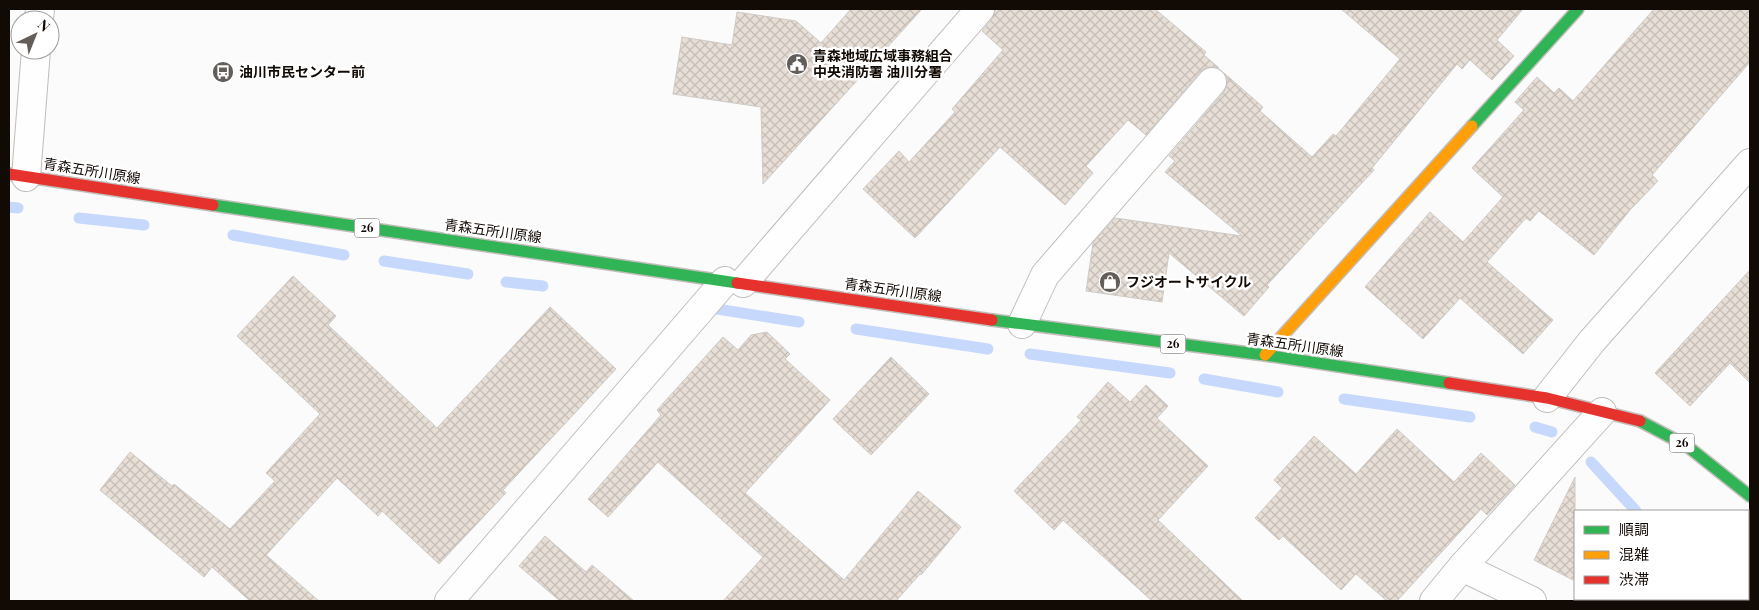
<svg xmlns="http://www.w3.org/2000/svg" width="1759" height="610" viewBox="0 0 1759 610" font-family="'Playfair Display','Noto Sans JP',serif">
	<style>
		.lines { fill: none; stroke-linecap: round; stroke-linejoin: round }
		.stream { stroke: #c6d8fb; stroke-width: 11 }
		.building { fill: url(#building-cross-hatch); stroke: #cecac6 }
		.street-casing { stroke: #c2bdba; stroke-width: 30 }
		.fast-casing { stroke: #c2bdba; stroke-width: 14 }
		.slow-casing { stroke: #c2bdba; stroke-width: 14 }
		.jam-casing { stroke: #c2bdba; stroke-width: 14 }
		.street { stroke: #fefefe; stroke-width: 28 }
		.fast { stroke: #30b455; stroke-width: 11 }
		.slow { stroke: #ff9f0a; stroke-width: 11 }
		.jam { stroke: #e5322d; stroke-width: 11 }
		.labels { text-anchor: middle; stroke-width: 5; stroke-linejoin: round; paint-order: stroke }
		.shield { fill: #fff; stroke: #595450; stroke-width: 1 }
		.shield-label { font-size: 12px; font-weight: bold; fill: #120a05 }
		.poi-label { font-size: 14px; font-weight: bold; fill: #120a05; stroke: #fff; text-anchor: start }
		.street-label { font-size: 14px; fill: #120a05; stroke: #fff }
	</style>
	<defs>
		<pattern id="building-cross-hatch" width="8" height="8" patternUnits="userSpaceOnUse" patternTransform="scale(1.25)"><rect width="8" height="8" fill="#e7ded6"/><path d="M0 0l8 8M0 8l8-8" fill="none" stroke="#c5bdb6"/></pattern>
	</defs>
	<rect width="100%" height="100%" fill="#fbfbfb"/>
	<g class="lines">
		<!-- stream -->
		<g class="stream">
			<polyline points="9,207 18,208"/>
			<polyline points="79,218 144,225"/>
			<polyline points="233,235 344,255"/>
			<polyline points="384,261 468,274"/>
			<polyline points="506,282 543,286"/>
			<polyline points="717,309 799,322"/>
			<polyline points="856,329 988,349"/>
			<polyline points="1030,354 1170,373"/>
			<polyline points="1204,379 1278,392"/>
			<polyline points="1344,399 1470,417"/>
			<polyline points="1535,427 1552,432"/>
			<polyline points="1591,462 1636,511"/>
			<polyline points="1748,592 1750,592"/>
		</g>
	</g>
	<!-- building -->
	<g class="building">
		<polygon points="851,9 922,9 763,184 761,107 673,94 682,37 732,45 737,12 796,21 821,43"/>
		<polygon points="995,9 1155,9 1206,52 1204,55 1219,68 1214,67 1207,67 1200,72 1146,135 1128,120 1086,166 1093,173 1065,205 1000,147 915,238 863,189 899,151 909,162 955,112 952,109 1003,50 982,31 992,19"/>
		<polygon points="1341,9 1523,9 1497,40 1514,56 1492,80 1470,60 1462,69 1457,64 1372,168 1374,170 1267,285 1269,287 1244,316 1169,253 1162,302 1086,291 1093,243 1115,218 1242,236 1165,172 1175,161 1169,156 1224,92 1227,84 1227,77 1224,73 1263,107 1260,111 1312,157 1333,134 1336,136 1400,59"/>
		<polygon points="1654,9 1750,9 1750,62 1652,175 1658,181 1630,210 1594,255 1539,211 1530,221 1526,218 1487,262 1553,320 1523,354 1460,298 1423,339 1365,287 1430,212 1463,242 1503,197 1472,168 1524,110 1515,102 1537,77 1554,93 1559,88 1573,101"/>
		<polygon points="1750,270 1750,383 1730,363 1690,406 1655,373"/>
		<polygon points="293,276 336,316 328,325 437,428 550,307 616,369 503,490 506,493 439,564 382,511 378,516 337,478 266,555 319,601 250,601 212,567 204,577 100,490 130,452 172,486 174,484 230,529 275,481 266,473 320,414 237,336"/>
		<polygon points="767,332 790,354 785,359 830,400 745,493 844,580 918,491 961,527 921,575 920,574 896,601 723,601 763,557 658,462 608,517 588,499 661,415 657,410 723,337 738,350 751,335"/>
		<polygon points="891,357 929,394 871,455 833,419"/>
		<polygon points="1108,382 1130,402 1146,385 1168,406 1157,418 1208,466 1158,520 1243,601 1152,601 1063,520 1054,530 1014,491 1081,420 1077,417"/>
		<polygon points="1397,429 1454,482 1481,453 1515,485 1487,515 1481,509 1397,601 1387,601 1356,574 1341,590 1283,536 1279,540 1255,518 1282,488 1274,480 1314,436 1356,474"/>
		<polygon points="1575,477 1575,581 1534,560"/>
		<polygon points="545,536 586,572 592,565 634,601 560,601 519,566"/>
	</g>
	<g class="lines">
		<!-- street casing -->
		<g class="street-casing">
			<g id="street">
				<polyline points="39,20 40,9"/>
				<polyline points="26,177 36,50"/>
				<polyline points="743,283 980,9"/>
				<polyline points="1022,324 1045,275 1212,82"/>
				<polyline points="1547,398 1592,341 1750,163"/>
				<polyline points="1462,567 1532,601"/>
				<polyline points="449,601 725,281"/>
				<polyline points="1434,601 1462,567 1602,412"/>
			</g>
		</g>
		<!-- fast casing -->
		<g class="fast-casing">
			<g id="fast">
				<polyline points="1472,126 1578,9"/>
				<polyline points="213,205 737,283"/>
				<polyline points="992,320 1265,355 1449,383"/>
				<polyline points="1640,421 1687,446 1750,496"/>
			</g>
		</g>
		<!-- slow casing -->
		<g class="slow-casing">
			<polyline id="slow" points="1265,355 1472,126"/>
		</g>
		<!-- jam casing -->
		<g class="jam-casing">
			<g id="jam">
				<polyline points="9,174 213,205"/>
				<polyline points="737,283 992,320"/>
				<polyline points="1449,383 1547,398 1640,421"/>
			</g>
		</g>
		<!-- street -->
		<use href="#street" class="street"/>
		<!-- fast -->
		<use href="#fast" class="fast"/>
		<!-- slow -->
		<use href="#slow" class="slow"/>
		<!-- jam -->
		<use href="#jam" class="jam"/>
	</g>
	<!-- icons -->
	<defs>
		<g id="civic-disc" transform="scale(1.125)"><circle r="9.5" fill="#645e5b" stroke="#fff"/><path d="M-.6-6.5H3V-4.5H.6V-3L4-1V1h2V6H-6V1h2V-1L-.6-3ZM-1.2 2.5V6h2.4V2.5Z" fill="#fff"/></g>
		<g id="bus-disc" transform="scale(1.125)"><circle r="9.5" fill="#645e5b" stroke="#fff"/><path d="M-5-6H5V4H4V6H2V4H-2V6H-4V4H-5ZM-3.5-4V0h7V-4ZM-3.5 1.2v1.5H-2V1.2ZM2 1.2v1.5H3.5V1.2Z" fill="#fff"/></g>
		<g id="shop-disc" transform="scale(1.125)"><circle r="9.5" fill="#645e5b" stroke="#fff"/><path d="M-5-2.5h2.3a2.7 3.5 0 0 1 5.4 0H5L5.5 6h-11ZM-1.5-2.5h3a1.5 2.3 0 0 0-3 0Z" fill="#fff"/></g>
	</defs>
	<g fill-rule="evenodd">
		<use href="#civic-disc" x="797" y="64"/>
		<use href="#bus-disc" x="223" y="72"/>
		<use href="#shop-disc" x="1110" y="282"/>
	</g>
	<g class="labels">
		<!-- shield labels -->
		<g class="shield">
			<rect x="354.5" y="218.5" width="25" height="19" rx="4"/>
			<rect x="1160.5" y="334.5" width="25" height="19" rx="4"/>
			<rect x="1669.5" y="433.5" width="25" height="19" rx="4"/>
		</g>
		<g class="shield-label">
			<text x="367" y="232">26</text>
			<text x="1173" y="348">26</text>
			<text x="1682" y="447">26</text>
		</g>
		<!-- poi labels -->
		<g class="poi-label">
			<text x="813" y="61">青森地域広域事務組合<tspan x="813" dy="16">中央消防署 油川分署</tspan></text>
			<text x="239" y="77">油川市民センター前</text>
			<text x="1126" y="287">フジオートサイクル</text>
		</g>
		<!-- street labels -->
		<g class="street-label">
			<text transform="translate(92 171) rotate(9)" y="5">青森五所川原線</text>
			<text transform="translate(493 231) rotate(8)" y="5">青森五所川原線</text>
			<text transform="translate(893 290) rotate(8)" y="5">青森五所川原線</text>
			<text transform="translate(1295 345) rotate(8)" y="5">青森五所川原線</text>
		</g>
	</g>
	<!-- border -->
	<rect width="1759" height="610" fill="none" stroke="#120a05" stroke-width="20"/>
	<!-- legend -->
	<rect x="1574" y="510" width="175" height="90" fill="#ffffff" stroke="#a09d9b"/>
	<rect x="1584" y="526" width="25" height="8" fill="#30b455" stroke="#a09d9b"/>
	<text x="1619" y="535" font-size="15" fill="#120a05">順調</text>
	<rect x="1584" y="551" width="25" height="8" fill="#ff9f0a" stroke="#a09d9b"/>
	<text x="1619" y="560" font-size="15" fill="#120a05">混雑</text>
	<rect x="1584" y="576" width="25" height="8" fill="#e5322d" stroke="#a09d9b"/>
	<text x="1619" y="585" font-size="15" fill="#120a05">渋滞</text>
	<!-- north arrow -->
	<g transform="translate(35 35) rotate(43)"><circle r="24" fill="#ffffff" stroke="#a09d9b"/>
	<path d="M0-4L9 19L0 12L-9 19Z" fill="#645e5b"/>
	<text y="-8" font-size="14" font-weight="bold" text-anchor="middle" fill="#120a05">N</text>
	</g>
</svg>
